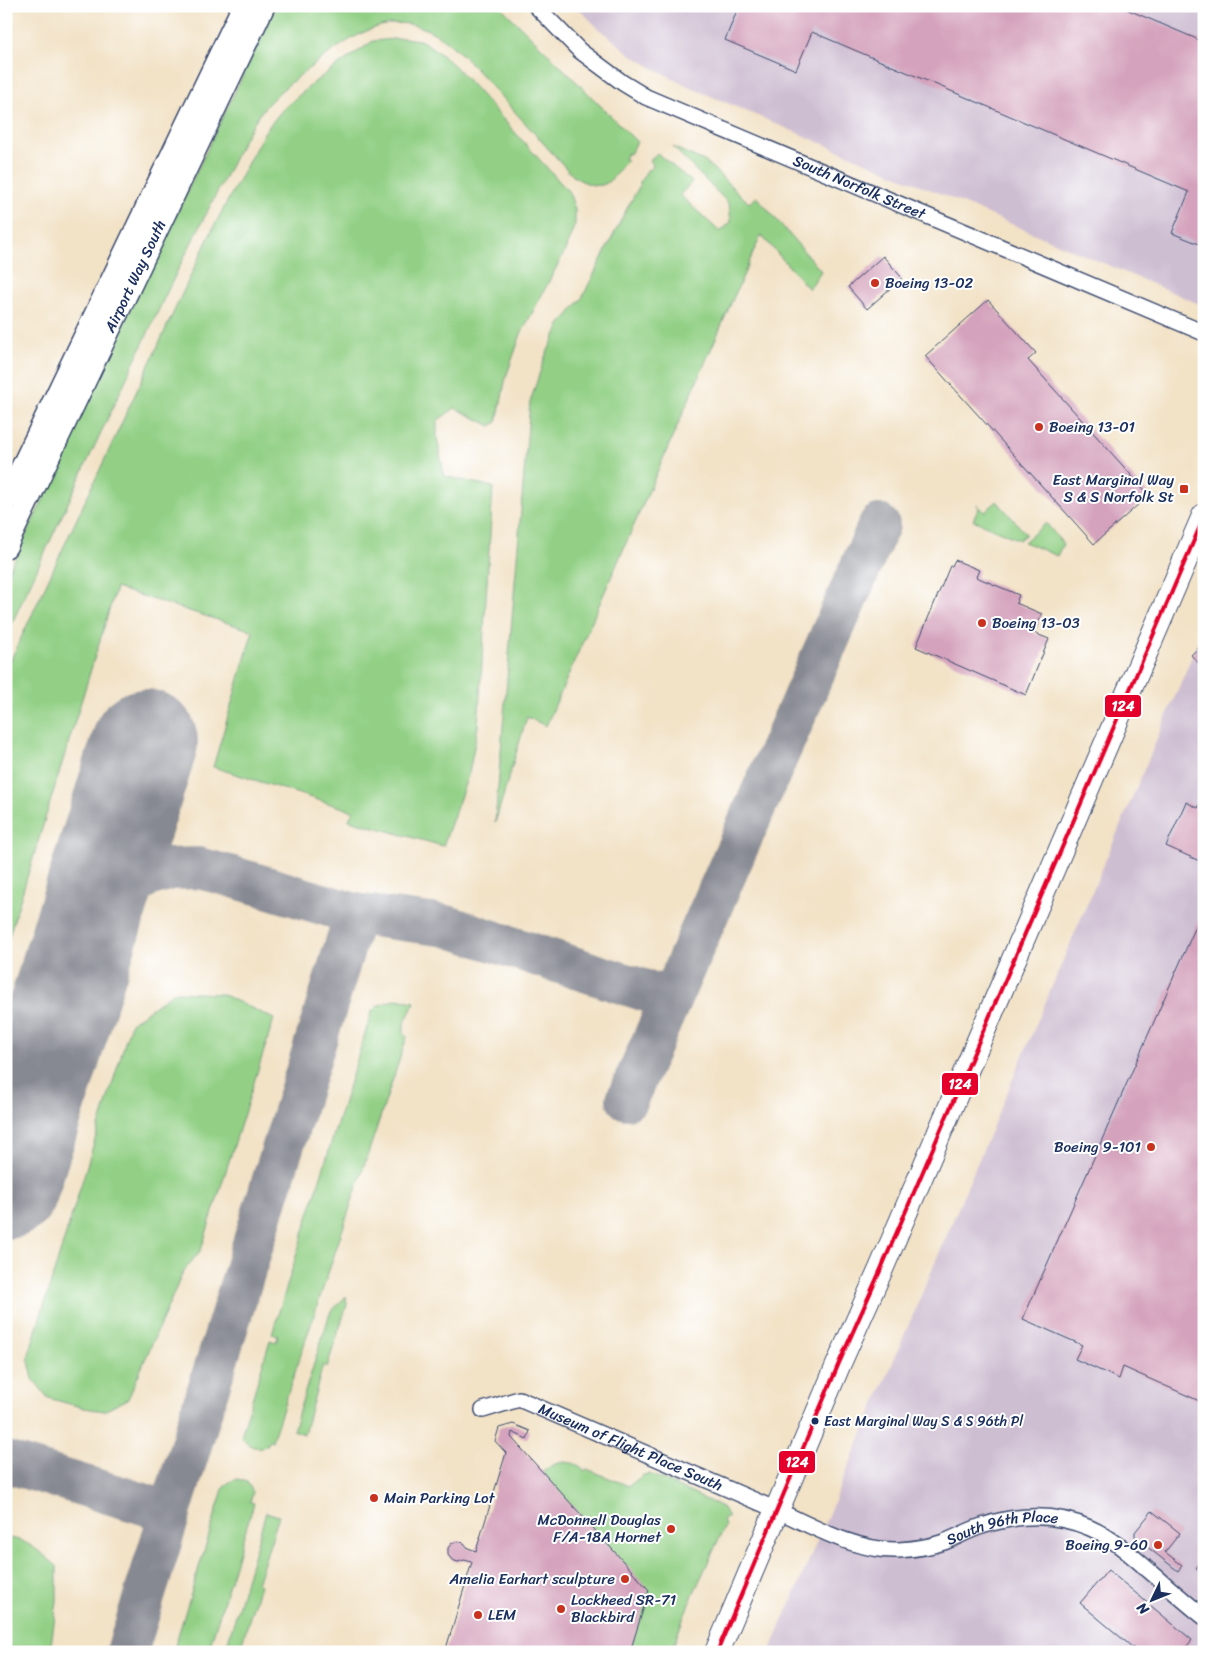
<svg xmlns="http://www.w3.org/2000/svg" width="1210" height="1658" viewBox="0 0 1210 1658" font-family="Sriracha,sans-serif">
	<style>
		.industrial { fill: #cebed2 }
		.green { fill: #93d086; stroke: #578072 }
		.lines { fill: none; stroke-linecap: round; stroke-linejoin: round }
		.taxiway { stroke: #868892; stroke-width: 42 }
		.runway { stroke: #868892; stroke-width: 106 }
		.building { fill: #d4a2bc }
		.street-casing { stroke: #3b4a6e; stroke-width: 18 }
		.secondary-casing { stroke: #3b4a6e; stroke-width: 24 }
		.primary-casing { stroke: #3b4a6e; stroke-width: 26 }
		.street { stroke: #fff; stroke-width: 15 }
		.secondary { stroke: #fff; stroke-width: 21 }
		.primary { stroke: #fff; stroke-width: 24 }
		.bus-1-casing { stroke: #fff; stroke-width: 8 }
		.bus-1 { stroke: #e4002b; stroke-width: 4 }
		.poi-dot { fill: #c8321e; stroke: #fff; stroke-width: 2 }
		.bus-dot { fill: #1b2f5e; stroke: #fff; stroke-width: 2 }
		.labels { text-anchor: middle; stroke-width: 4; stroke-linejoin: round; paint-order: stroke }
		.bus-label { font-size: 14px; fill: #1b2f5e; stroke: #fff; text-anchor: start }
		.street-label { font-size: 15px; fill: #1b2f5e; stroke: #fff }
		.poi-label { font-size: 15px; fill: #1b2f5e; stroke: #fff; text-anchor: start }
		.line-badge { stroke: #fff; stroke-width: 2 }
		.badge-label { font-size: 14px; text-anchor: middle; font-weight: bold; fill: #fff }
	</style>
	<rect width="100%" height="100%" fill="#fff"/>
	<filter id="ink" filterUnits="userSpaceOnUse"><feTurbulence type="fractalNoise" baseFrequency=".02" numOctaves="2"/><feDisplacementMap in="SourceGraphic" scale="10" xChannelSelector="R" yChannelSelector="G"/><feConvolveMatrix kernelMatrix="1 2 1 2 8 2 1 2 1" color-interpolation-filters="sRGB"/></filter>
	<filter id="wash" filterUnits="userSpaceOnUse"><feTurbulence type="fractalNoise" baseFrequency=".0096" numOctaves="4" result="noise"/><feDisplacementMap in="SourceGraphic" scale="20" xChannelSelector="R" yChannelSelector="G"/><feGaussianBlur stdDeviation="1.12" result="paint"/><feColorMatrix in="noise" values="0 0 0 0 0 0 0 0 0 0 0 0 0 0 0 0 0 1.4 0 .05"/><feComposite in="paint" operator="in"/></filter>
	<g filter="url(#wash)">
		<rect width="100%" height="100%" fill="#f2e2c6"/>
		<!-- industrial -->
		<g class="industrial">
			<polygon points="576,6 1204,6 1204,306 694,89 653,68 633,56 598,28"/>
			<polygon points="1204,628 1204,1652 770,1652"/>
		</g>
		<!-- green -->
		<g class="green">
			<path d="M276,6h224l137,136 -7,12 -3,-1 -3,6 3,1c-20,24 -21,34 -53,17l-109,-120c-11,-9 -21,-19 -33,-25 -41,-23 -81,5 -113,29 -19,14 -38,28 -54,46 -17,20 -27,45 -39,68 -19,37 -38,74 -56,111 -55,117 -110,233 -164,350v-60l51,-106 15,-39z"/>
			<polygon points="403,38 420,40 433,48 454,65 569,192 575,209 575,224 564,253 521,334 506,377 497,422 491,426 455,408 437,421 437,437 444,476 493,487 478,726 469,773 443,846 349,820 353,811 213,767 253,631 116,588 6,946 6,670 213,228 265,131 283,109 317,80 373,41"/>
			<polygon points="673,147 706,162 749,203 757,197 821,271 809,289 761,235 546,726 527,717 495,823 530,402 545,357 560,325 582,298 624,214 640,185 640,182 648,169 651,170 653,164 650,161 657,153 692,182 680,195 720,232 731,222 729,204"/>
			<polygon points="997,501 1026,534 1019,540 973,520 979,508 977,504 985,512"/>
			<polygon points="1046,523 1063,544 1057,556 1024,542"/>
			<polygon points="174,992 222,994 274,1019 201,1250 183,1272 128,1399 104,1411 84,1408 48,1398 33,1379 28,1357 131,1023"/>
			<path d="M396,999l19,3 -11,22v10l3,3 -135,404 -3,-1 -3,6c-14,4 -16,0 -25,-10l29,-96 6,2 2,-6 -6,-2 100,-323 5,-5z"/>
			<polygon points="346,1296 347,1305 327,1367 323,1365 304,1434 293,1430 330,1313"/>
			<path d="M565,1462c8,1 15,2 19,9l3,-2 42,17 14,-11 7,-1 72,33 7,10 -6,3 2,6 -36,77 -18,49h-41l-88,-179c7,-7 13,-10 23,-11z"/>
			<polygon points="238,1479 247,1482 253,1492 250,1502 254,1503 208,1652 173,1652 224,1486 231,1481"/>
			<polygon points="266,1512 279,1516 257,1584 260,1585 239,1652 225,1652"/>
			<path d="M6,1538c21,0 36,16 51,28v35l-7,51h-44z"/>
		</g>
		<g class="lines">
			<!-- taxiway -->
			<g class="taxiway">
				<polyline points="82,945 109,901 124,889 148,876 170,869 198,868 230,876 355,914 447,926 671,999"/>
				<polyline points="627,1099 879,525"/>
				<polyline points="6,1462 170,1512"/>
				<polyline points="127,1652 355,914"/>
			</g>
			<!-- runway -->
			<polyline class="runway" points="6,1186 145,742"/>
		</g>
		<g id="blocks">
			<!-- building -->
			<g class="building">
				<polygon points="739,6 1119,6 1204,42 1204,246 1172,233 1189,192 812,32 796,70 725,40"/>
				<polygon points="883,256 902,278 867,309 848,287"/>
				<polygon points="988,300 1036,353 1028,360 1149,495 1094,544 925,356"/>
				<polygon points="955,560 979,570 976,577 1019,595 1016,603 1042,614 1034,633 1049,639 1026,695 916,647 950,566 952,566"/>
				<polygon points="1204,627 1204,637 1199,632"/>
				<polygon points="1204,643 1204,669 1191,655"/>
				<polygon points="1204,795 1204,863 1166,846 1186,802 1198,808"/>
				<polygon points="1204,908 1204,1403 1123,1367 1119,1379 1075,1359 1082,1345 1023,1319"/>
				<polygon points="513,1424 530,1431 527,1439 512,1432 511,1437 649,1590 630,1652 445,1652 472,1562 464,1560 458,1562 452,1560 448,1555 448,1548 452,1543 458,1541 464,1543 468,1548 476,1551 506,1453 495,1441 499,1428"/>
				<polygon points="1152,1511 1180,1533 1165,1552 1182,1565 1178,1571 1137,1539 1135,1536 1135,1532"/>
				<polygon points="1204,1551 1204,1573 1196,1569"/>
				<polygon points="1108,1570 1192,1640 1182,1652 1138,1652 1080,1603"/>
			</g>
		</g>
	</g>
	<g filter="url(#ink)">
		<use href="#blocks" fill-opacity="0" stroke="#3b4a6e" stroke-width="1"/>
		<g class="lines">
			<!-- street casing -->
			<g class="street-casing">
				<g id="street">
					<path id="s1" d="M536,6l44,45 43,32 23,14 558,236"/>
					<path id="s2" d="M483,1410l36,-11 258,111c36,17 81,42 122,40 14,-1 31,-3 45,-8 13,-5 25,-12 38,-16 36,-12 74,-13 108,2 21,9 39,25 56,40 19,16 38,33 58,49"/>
				</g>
			</g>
			<!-- secondary casing -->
			<g class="secondary-casing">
				<g id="secondary">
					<polyline points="6,500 243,6"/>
					<path id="s3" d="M6,547l258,-541"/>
				</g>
			</g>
			<!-- primary casing -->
			<g class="primary-casing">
				<polyline id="primary" points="717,1652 839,1363 881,1269 1204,516"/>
			</g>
			<!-- street -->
			<use href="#street" class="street"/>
			<!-- secondary -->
			<use href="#secondary" class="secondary"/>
			<!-- primary -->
			<use href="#primary" class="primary"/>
			<!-- bus-1 casing -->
			<g class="bus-1-casing">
				<polyline id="bus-1" points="717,1652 839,1363 881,1269 1204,517"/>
			</g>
			<!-- bus-1 -->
			<use href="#bus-1" class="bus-1"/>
		</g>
	</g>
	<!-- markers -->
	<g class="poi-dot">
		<circle cx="875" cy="283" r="5"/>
		<circle cx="1039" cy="427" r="5"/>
		<rect x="1179" y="484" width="10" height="10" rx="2.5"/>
		<circle cx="982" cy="623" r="5"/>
		<circle cx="1151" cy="1147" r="5"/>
		<circle cx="374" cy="1498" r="5"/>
		<circle cx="671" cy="1529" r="5"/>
		<circle cx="1158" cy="1545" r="5"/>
		<circle cx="625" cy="1579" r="5"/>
		<circle cx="561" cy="1609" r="5"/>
		<circle cx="478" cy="1615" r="5"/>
	</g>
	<circle class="bus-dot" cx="815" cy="1421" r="4.5"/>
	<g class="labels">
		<!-- bus labels -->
		<g class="bus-label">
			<text x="824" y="1426">East Marginal Way S &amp; S 96th Pl</text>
		</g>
		<!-- street labels -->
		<g class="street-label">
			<text dy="5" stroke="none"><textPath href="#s1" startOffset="375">South Norfolk Street</textPath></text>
			<text dy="5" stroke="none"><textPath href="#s3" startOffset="300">Airport Way South</textPath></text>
			<text dy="5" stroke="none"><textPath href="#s2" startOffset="159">Museum of Flight Place South</textPath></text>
			<text dy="5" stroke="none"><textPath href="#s2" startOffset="555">South 96th Place</textPath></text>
		</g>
		<!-- poi labels -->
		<g class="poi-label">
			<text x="885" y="288">Boeing 13-02</text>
			<text x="1049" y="432">Boeing 13-01</text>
			<text x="1174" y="485" text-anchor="end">East Marginal Way<tspan x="1174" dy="17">S &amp; S Norfolk St</tspan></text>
			<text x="992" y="628">Boeing 13-03</text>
			<text x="1141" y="1152" text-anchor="end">Boeing 9-101</text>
			<text x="384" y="1503">Main Parking Lot</text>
			<text x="661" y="1525" text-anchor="end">McDonnell Douglas<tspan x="661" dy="17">F/A-18A Hornet</tspan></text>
			<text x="1148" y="1550" text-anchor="end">Boeing 9-60</text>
			<text x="615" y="1584" text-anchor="end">Amelia Earhart sculpture</text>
			<text x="571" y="1605">Lockheed SR-71<tspan x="571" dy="17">Blackbird</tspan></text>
			<text x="488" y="1620">LEM</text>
		</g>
	</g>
	<g class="line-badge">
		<rect x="1104" y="694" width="38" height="24" rx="5" fill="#e4002b"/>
		<rect x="941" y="1072" width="38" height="24" rx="5" fill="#e4002b"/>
		<rect x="778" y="1450" width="38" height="24" rx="5" fill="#e4002b"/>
	</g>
	<g class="badge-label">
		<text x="1123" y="711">124</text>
		<text x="960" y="1089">124</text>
		<text x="797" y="1467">124</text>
	</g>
	<!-- margin -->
	<rect width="1210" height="1658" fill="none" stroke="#fff" stroke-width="25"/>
	<!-- north arrow -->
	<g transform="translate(1152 1600) rotate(227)" stroke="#ffffff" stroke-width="4" paint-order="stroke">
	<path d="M0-4L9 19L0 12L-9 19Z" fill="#1b2f5e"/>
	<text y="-8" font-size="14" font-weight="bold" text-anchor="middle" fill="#1b2f5e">N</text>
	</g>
</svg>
